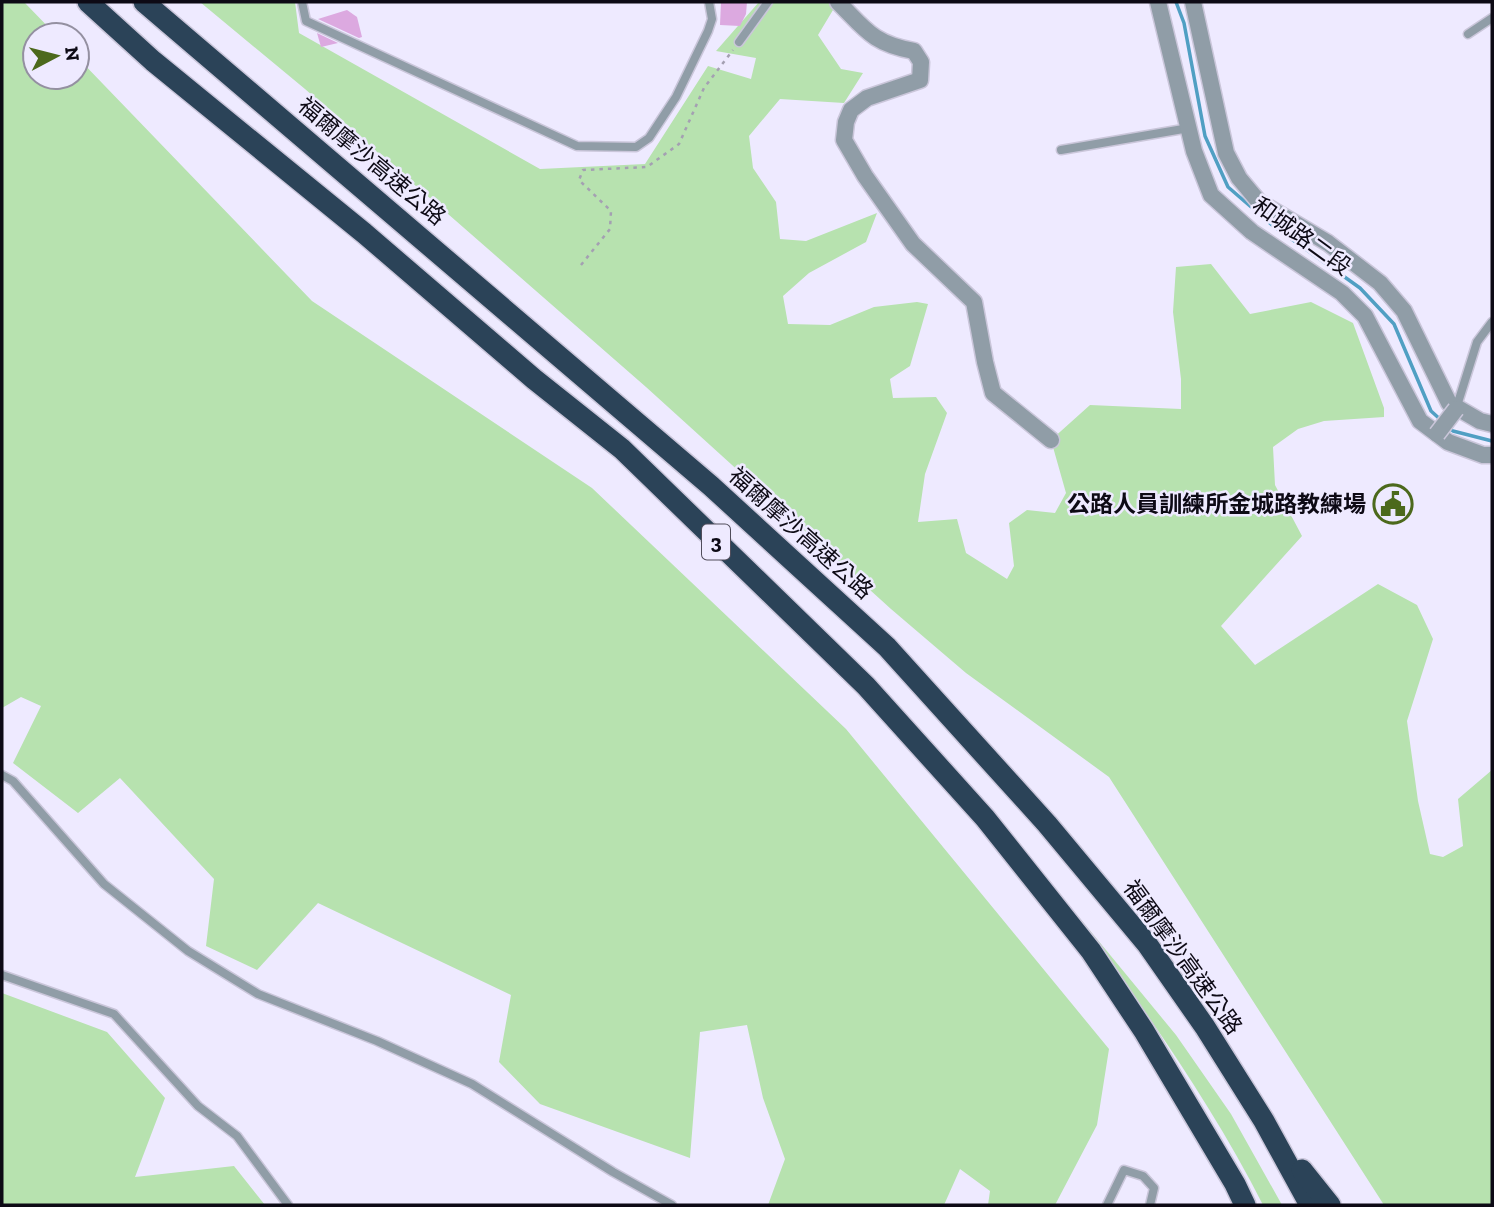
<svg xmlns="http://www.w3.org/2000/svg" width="1494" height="1207" viewBox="0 0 1494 1207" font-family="'Zilla Slab','Noto Sans TC',serif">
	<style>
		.green { fill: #b7e2af }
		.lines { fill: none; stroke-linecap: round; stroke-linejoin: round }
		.stream { stroke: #509fc3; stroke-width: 3.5 }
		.building { fill: #dca9e0 }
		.service-casing { stroke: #cac6da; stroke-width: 11 }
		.minor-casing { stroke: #cac6da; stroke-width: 19 }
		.motorway-casing { stroke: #cac6da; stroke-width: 24 }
		.path { stroke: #a4a0b2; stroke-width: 2.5; stroke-dasharray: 3.5 5; stroke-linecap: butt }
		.service { stroke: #909da7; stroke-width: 8 }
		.minor { stroke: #909da7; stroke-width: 16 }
		.motorway { stroke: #2b4358; stroke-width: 21 }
		.minor-bridge-casing { stroke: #cac6da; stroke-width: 19; stroke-linecap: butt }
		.minor-bridge { stroke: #909da7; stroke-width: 16 }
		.labels { text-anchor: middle; stroke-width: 5; stroke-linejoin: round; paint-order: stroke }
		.shield { fill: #eeeaff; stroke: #504d5b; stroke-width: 2 }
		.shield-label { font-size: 21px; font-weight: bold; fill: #0d0a15 }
		.street-label { font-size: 23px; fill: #0d0a15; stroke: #eeeaff }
		.poi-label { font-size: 23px; font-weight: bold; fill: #0d0a15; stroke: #eeeaff; text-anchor: end }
	</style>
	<rect width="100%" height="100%" fill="#eeeaff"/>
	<!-- green -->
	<g class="green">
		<polygon points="2,2 24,2 56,35 35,35 35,77 77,77 77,57 312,301 592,488 846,729 1109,1049 1097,1125 1055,1205 988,1205 990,1191 960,1169 944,1205 768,1205 785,1159 763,1098 747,1025 700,1032 690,1158 540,1104 499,1062 511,995 318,903 257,970 206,946 214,879 120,778 78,813 13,763 41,706 21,697 2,708"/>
		<polygon points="200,2 295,2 299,33 540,169 645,164 708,66 751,79 756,58 716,51 759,2 830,2 833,10 818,35 841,69 863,73 844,103 780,99 749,136 753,168 776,202 780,239 806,241 877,213 866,242 809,273 783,296 788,324 830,325 874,307 917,302 928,304 910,366 890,379 893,398 936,397 947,413 925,474 918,522 957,519 966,553 1007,579 1014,566 1009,523 1027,510 1055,513 1066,493 1051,440 1090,405 1181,409 1181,379 1173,312 1176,267 1211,264 1250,314 1311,302 1353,323 1384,408 1384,417 1324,421 1298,429 1273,447 1275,485 1302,536 1221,626 1255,665 1378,584 1417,605 1433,639 1407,721 1418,801 1430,854 1443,857 1463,846 1458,799 1492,770 1492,1205 1384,1205 1109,777 966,673 891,609 646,387 305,89"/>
		<path d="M1078,916l98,119 55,79 51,91h-19c-52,-103 -119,-195 -185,-289z"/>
		<polygon points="2,993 107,1032 165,1098 135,1177 234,1166 265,1205 2,1205"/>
	</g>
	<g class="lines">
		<!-- stream -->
		<g class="stream">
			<polyline points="1176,2 1184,23 1205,136 1228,187 1272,225 1360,288 1394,324 1431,411 1442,421"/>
			<polyline points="1448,427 1453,431 1492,441"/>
		</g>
	</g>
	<!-- building -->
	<g class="building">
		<polygon points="721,2 747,2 746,14 740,26 720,25"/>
		<polygon points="347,10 357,17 362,37 359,38 318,19"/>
		<polygon points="317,33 338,43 321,47"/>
	</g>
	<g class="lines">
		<!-- service casing -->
		<g class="service-casing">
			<g id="service">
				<polyline points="302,2 306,21 577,146 636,147 649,138 676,97 708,31 712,19 709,2"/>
				<polyline points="1468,34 1492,18"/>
				<polyline points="739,42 768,2"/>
				<polyline points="1061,150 1189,128"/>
				<polyline points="1456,409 1477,342 1492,322"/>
				<polyline points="2,775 13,781 104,884 188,951 258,994 377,1041 472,1084 613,1172 672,1205"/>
				<polyline points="2,975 114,1014 198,1106 237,1136 288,1205"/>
				<polyline points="1107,1205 1124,1170 1143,1176 1154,1188 1150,1205"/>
			</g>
		</g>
		<!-- minor casing -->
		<g class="minor-casing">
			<g id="minor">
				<path d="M838,2c27,27 35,42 76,49l7,11 -1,18 -53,18 -16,12 -5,12 -2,18 21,36 48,68 61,58 11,60 8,31 58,47"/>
				<polyline points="1158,2 1194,151 1211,195 1252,232 1342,293 1365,316 1420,421 1448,442 1483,455 1492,455"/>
				<polyline points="1193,2 1226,153 1239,178 1259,202 1328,243 1380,283 1404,311 1449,403 1480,421 1492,424"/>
			</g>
		</g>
		<!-- motorway casing -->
		<g class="motorway-casing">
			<g id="motorway">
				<polyline points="88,2 153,61 364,233 534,379 622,449 866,686 985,818 1091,951 1144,1031 1235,1184 1245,1205"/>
				<polyline points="144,2 711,486 887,647 1047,824 1147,944 1205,1027 1264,1121 1310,1205"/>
				<polyline points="1302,1170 1330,1205"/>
			</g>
		</g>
		<!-- path -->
		<polyline class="path" points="581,265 610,229 611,211 579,180 583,170 647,167 679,144 704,88 733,50"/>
		<!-- service -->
		<use href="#service" class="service"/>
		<!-- minor -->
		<use href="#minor" class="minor"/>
		<!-- motorway -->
		<use href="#motorway" class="motorway"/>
		<!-- minor-bridge casing -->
		<g class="minor-bridge-casing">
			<polyline id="minor-bridge" points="1437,434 1456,409"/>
		</g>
		<!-- minor-bridge -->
		<use href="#minor-bridge" class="minor-bridge"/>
	</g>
	<!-- icons -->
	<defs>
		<g id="civic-ring" transform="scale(2.0125)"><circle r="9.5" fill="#eeeaff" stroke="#4c691c" stroke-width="1.5"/><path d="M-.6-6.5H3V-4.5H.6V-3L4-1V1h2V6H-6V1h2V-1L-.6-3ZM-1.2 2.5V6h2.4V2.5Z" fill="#4c691c"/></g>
	</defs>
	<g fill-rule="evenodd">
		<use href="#civic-ring" x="1393" y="504"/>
	</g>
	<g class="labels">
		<!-- shield labels -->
		<rect class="shield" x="702" y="524.5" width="28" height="35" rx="5"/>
		<g class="shield-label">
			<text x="716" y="549">3</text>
		</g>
		<!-- street labels -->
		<g class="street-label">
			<text transform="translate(372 161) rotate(40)" y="8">福爾摩沙高速公路</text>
			<text transform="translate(1302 236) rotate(36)" y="8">和城路二段</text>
			<text transform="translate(801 533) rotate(42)" y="8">福爾摩沙高速公路</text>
			<text transform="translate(1183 957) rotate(54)" y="8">福爾摩沙高速公路</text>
		</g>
		<!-- poi labels -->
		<g class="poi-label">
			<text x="1366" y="512">公路人員訓練所金城路教練場</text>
		</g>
	</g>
	<!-- border -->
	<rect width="1494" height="1207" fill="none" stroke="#0d0a15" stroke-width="7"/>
	<!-- north arrow -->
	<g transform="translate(56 56) rotate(83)"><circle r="33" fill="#eeeaff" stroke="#9490a1" stroke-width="2"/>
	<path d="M0-5L12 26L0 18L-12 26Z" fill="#4c691c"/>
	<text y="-10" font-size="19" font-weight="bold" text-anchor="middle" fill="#0d0a15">N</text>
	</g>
</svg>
